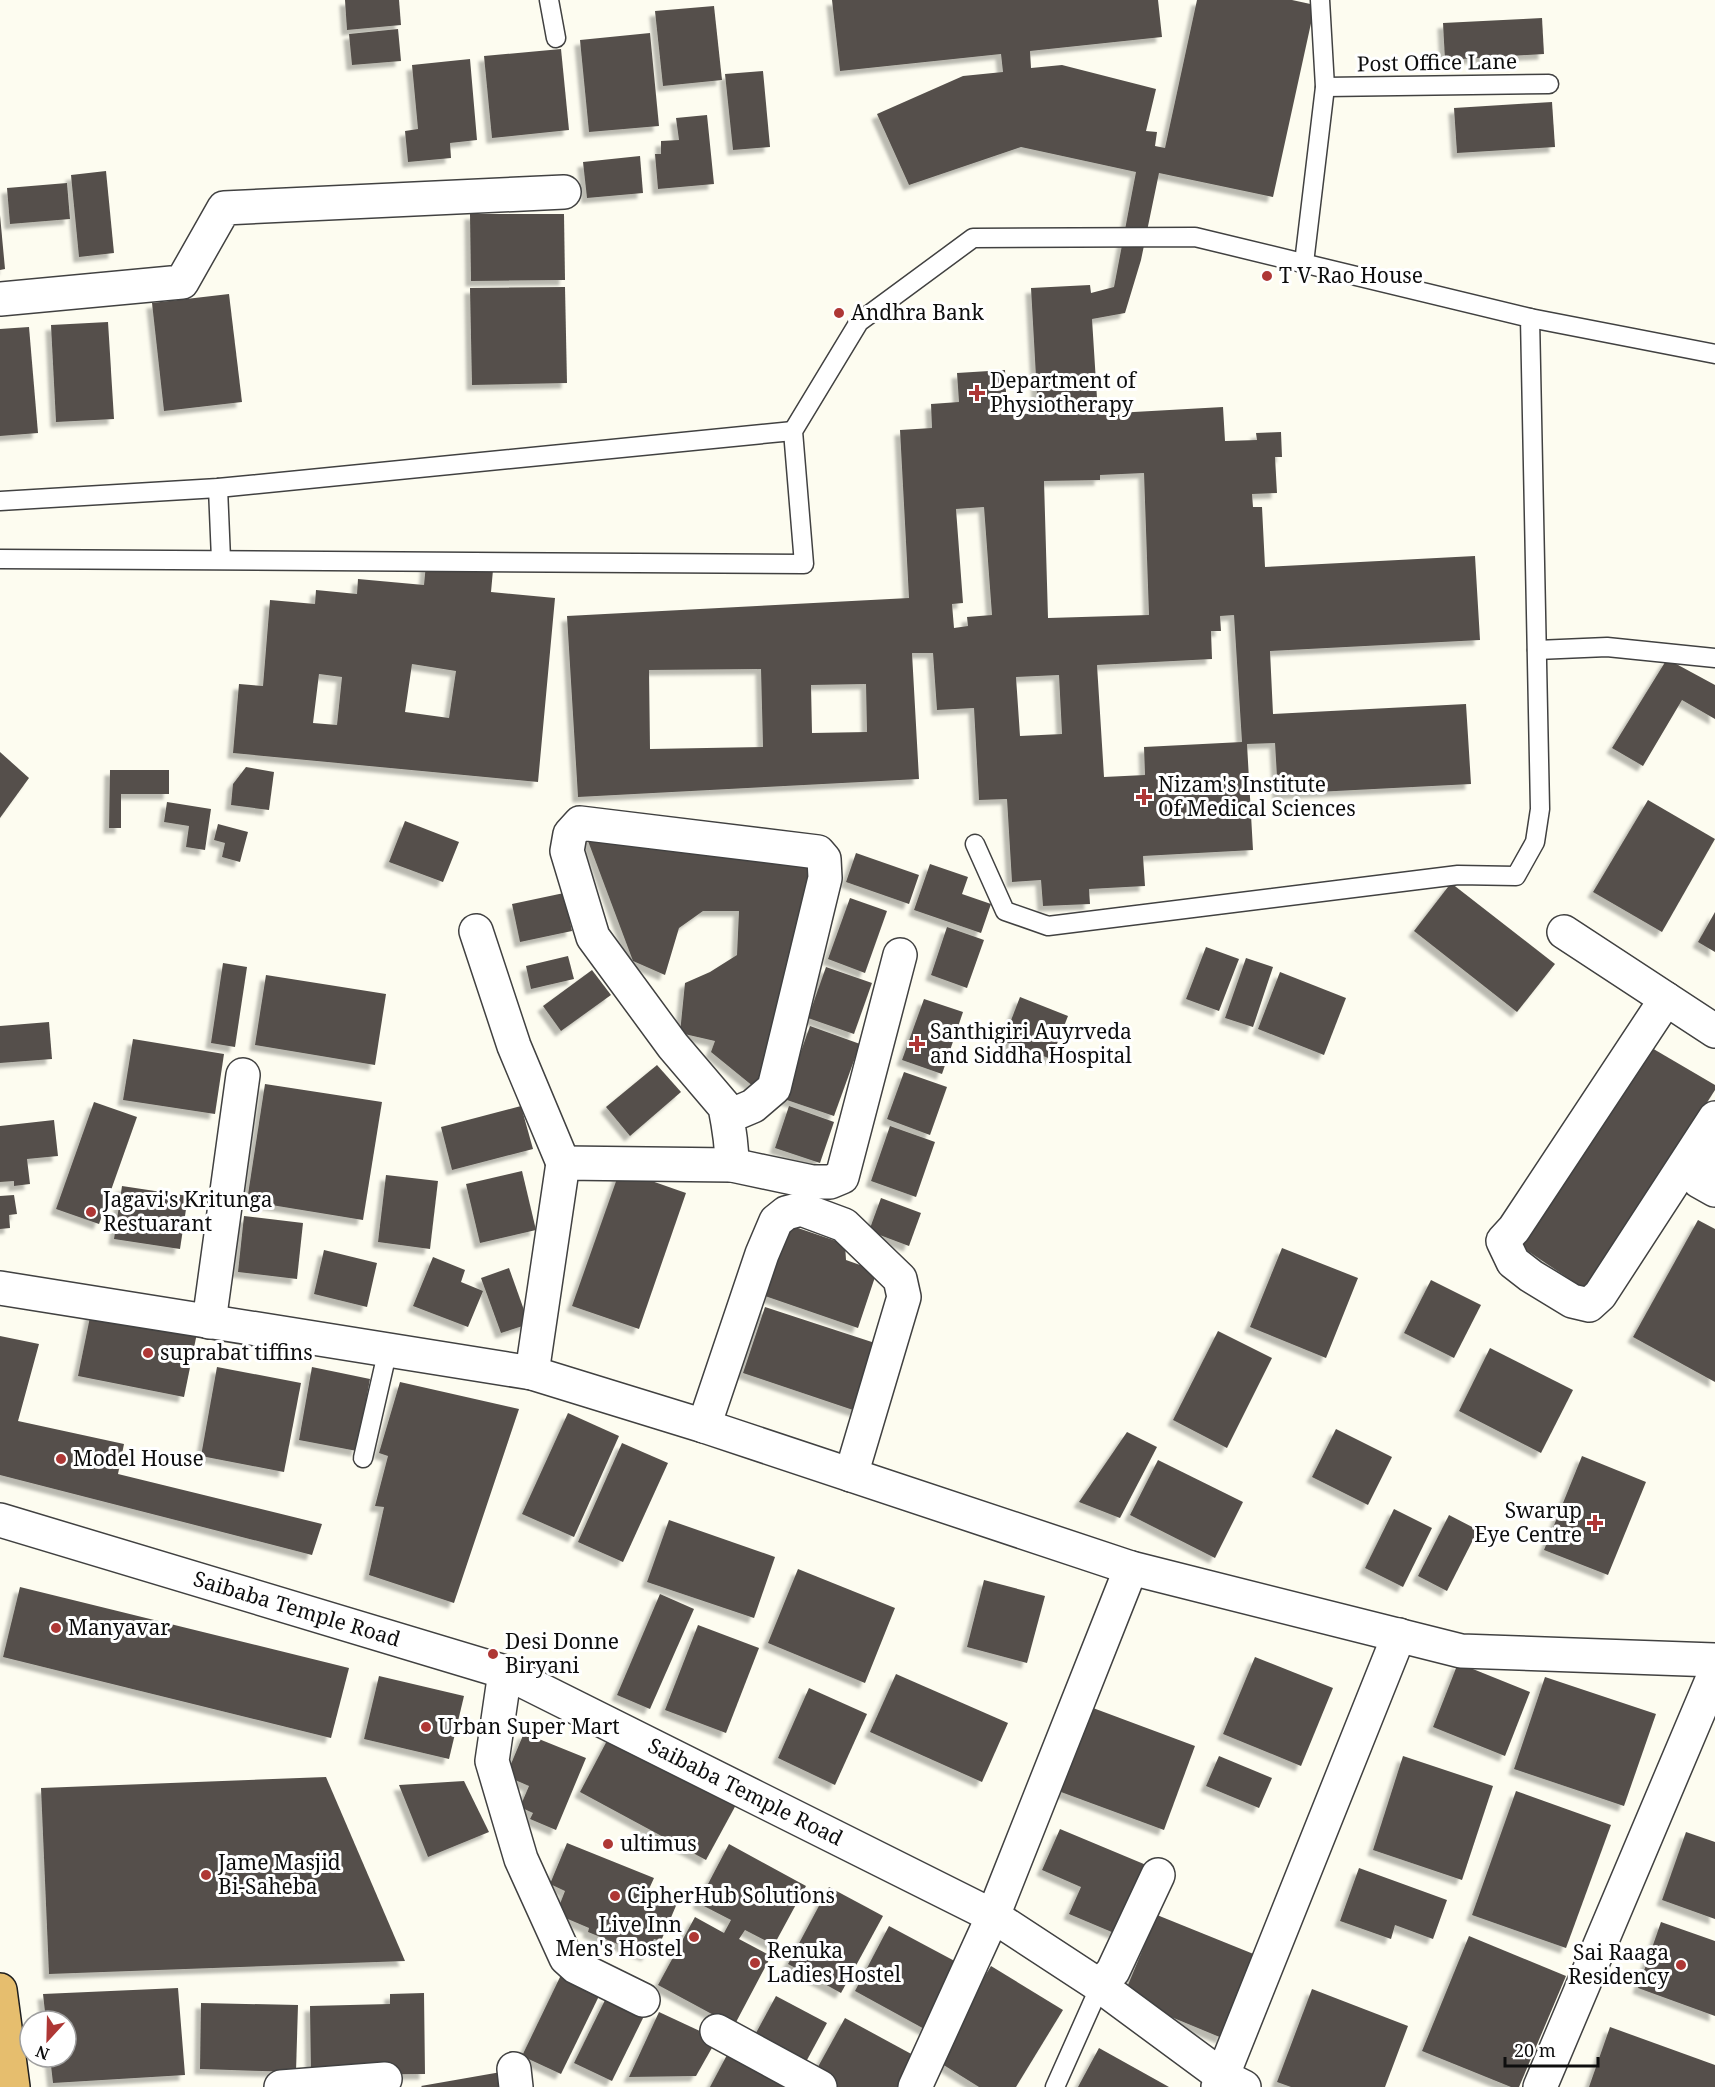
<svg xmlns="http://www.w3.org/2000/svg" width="1715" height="2087" viewBox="0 0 1715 2087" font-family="'Noto Serif',serif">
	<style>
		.building { fill: #55504b; fill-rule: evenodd; filter: url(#shadow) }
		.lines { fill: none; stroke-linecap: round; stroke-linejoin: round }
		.service-casing { stroke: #414141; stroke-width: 21 }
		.minor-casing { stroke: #414141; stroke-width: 36 }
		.tertiary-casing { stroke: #414141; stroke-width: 36 }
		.trunk-casing { stroke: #1f1f1f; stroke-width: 36 }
		.service { stroke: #fff; stroke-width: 18 }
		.minor { stroke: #fff; stroke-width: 33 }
		.tertiary { stroke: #fff; stroke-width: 33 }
		.trunk { stroke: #e6be6e; stroke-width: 33 }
		.poi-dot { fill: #ae3735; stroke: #fff; stroke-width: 2 }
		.labels { text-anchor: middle; stroke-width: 6; stroke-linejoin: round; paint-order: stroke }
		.street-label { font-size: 21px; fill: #0e0e0e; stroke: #fff }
		.poi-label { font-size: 21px; fill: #0e0e0e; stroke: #fff; text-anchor: start }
	</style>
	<defs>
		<filter id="shadow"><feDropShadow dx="-5.5" dy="5.5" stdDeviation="1.5" flood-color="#0004"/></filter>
	</defs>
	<rect width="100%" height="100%" fill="#fdfcf0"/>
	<!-- building -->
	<g class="building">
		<polygon points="345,0 399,0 401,25 347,30"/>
		<path d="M832,0h326l4,37 -132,14 1,17 31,-3 94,24 -10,42 11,1 -2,14 10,2 32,-148h95l23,5 -42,192 -114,-24 -18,87 -16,53 -33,6 6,95 125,-7 2,34 32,-1 -1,-7 25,-1 1,25h-7l2,36 -25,1 1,13h9l3,60 210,-11 5,84 -210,11 3,63 193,-10 5,80 -193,10 -3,-51 -28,1 6,106 -110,6 2,30 -56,3 1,15 -47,2 -2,-26 -29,2 -5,-83 -28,1 -5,-92 -37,2 -4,-57h-21l7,126 -341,18 -11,-181 342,-18 -9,-168 32,-2 -1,-24 28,-2 -2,-29 48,-3 2,45 31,-2 -7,-125 59,-3 1,8 23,-6 22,-115 -115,-25 -112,38 -32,-71 86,-38 40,-4 -2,-18 -161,17zM1144,473l5,142 -101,3 -4,-137 56,-1v-5zM984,507l8,108 -25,2 1,9 -14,2 -2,-24 11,-1 -7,-94zM1234,615l8,127 -98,5 1,28 -41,2 -7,-112 115,-6 -1,-28h10l-1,-15zM761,669l2,78 -113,2 -1,-79zM1059,675l3,59 -42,2 -4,-59zM866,684l1,48 -55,1 -1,-48z"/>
		<polygon points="714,6 722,80 663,86 655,11"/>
		<polygon points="1542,18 1544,54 1445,60 1443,23"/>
		<polygon points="398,29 401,61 352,65 349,34"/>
		<polygon points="650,33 659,126 589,132 580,40"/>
		<polygon points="561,49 569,130 492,138 484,56"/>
		<polygon points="470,59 477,140 450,143 451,158 408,162 405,131 418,129 412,65"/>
		<polygon points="763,71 770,147 733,150 725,74"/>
		<polygon points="1552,102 1555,147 1457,153 1454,108"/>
		<polygon points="707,115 714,184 658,189 655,154 661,154 661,141 679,140 676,118"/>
		<polygon points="640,156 643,193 587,198 583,162"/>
		<polygon points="106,171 114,253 79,257 71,175"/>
		<polygon points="67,183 70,219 10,224 7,188"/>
		<polygon points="470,214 564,214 565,280 471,281"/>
		<polygon points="0,215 5,269 0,270"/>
		<polygon points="565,287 567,383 472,385 470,288"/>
		<polygon points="229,294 242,402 164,411 152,303"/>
		<polygon points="108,322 114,419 56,422 51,325"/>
		<polygon points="29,327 38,433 0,436 0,329"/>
		<path d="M426,564l67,6 -2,22 64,6 -17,184 -305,-29 6,-69 24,2 7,-86 45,4 1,-14 41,4 1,-15 66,6zM412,664l44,7 -7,47 -44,-6zM319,674l23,3 -5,48 -24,-2z"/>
		<polygon points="1667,659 1715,685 1715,719 1682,700 1643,766 1612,748"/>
		<polygon points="0,752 29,778 0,818"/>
		<polygon points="246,767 274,772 269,810 231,805 233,784"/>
		<polygon points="110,770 169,770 169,794 121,794 121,828 109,828"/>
		<polygon points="1648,800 1715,839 1662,932 1593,892"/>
		<polygon points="167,802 211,809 205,850 186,847 189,826 164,822"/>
		<polygon points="405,821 459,842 443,882 389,862"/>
		<polygon points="218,824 248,832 240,862 222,857 225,843 214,840"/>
		<polygon points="585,833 814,864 774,1061 754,1087 711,1052 715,1041 680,1033 685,983 710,972 737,955 739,911 703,911 679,928 665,975 633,961"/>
		<polygon points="856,853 919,875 909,904 846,882"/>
		<polygon points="930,864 968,877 962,894 991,904 981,933 914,910"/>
		<polygon points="1451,883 1555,964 1517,1012 1414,931"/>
		<polygon points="564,893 572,931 520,942 512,904"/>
		<polygon points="850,898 887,911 865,973 828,959"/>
		<polygon points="1715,912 1715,952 1698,942"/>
		<polygon points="947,927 984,940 967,988 931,975"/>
		<polygon points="1206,947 1239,959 1219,1011 1186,999"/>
		<polygon points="568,956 574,979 531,989 526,966"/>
		<polygon points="1246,958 1273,967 1253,1027 1225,1018"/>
		<polygon points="223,963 247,967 235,1047 211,1043"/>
		<polygon points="826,967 872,983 854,1034 808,1018"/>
		<polygon points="592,970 611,995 561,1031 543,1006"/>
		<polygon points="1280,972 1346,998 1324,1055 1258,1029"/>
		<polygon points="266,975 386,994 375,1065 255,1045"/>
		<polygon points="1020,997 1068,1016 1051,1059 1003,1041"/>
		<polygon points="924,999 963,1012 942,1074 902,1060"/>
		<polygon points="49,1022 52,1059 0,1063 0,1026"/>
		<polygon points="810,1026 860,1044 834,1116 784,1099"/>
		<polygon points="133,1039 224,1054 215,1114 123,1100"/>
		<polygon points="1645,1044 1715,1085 1715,1090 1587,1291 1519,1245"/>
		<polygon points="657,1065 681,1092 630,1136 606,1107"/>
		<polygon points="904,1072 947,1087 930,1135 887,1119"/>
		<polygon points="265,1084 382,1102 363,1220 247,1201"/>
		<polygon points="94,1102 137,1117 99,1224 56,1209"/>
		<polygon points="521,1106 533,1149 452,1170 441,1127"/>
		<polygon points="789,1106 834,1122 820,1163 775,1148"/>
		<polygon points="54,1120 58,1156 27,1159 30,1184 14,1186 14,1181 0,1182 0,1126"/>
		<polygon points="890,1126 935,1142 916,1197 871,1181"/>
		<polygon points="620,1170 686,1193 639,1329 572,1306"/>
		<polygon points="522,1171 536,1230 480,1243 466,1184"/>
		<polygon points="386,1175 438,1181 430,1249 378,1242"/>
		<polygon points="122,1186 188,1196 180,1249 114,1239"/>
		<polygon points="14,1195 17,1214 9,1215 10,1228 0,1229 0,1196"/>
		<polygon points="881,1198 921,1213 909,1246 869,1231"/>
		<polygon points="244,1216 303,1223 297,1279 238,1272"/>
		<polygon points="1698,1220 1715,1229 1715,1382 1633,1337"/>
		<polygon points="789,1225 845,1244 846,1260 877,1271 858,1328 765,1296"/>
		<polygon points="1282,1248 1358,1278 1326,1358 1250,1327"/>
		<polygon points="324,1250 377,1263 367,1307 314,1294"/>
		<polygon points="433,1257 465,1270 461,1282 483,1291 468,1327 413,1306"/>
		<polygon points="509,1268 529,1324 501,1333 481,1278"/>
		<polygon points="1431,1280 1481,1305 1454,1358 1404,1333"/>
		<polygon points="765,1307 881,1345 859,1412 743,1373"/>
		<polygon points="91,1312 197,1333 184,1397 78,1376"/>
		<polygon points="1218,1331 1272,1358 1227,1448 1173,1420"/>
		<polygon points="0,1336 39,1344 18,1421 124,1444 118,1474 322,1524 312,1555 0,1475"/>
		<polygon points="1490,1348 1573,1390 1541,1453 1459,1411"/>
		<polygon points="217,1367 301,1383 284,1472 201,1456"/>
		<polygon points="312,1367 370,1379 357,1451 299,1440"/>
		<polygon points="400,1382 519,1409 454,1603 369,1575 384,1507 375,1506 388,1456 379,1453"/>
		<polygon points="568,1413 619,1436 574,1537 522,1514"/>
		<polygon points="1336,1429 1392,1457 1368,1505 1312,1477"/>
		<polygon points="1127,1432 1157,1447 1120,1518 1079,1502"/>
		<polygon points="622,1443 668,1463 623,1562 578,1542"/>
		<polygon points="1582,1456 1646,1482 1608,1575 1544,1550"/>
		<polygon points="1158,1460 1243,1502 1215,1558 1130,1515"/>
		<polygon points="1394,1509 1432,1528 1403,1587 1365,1568"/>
		<polygon points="1449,1515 1478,1530 1447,1591 1418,1576"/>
		<polygon points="669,1520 775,1557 754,1618 647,1582"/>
		<polygon points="798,1569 895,1608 865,1683 768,1643"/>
		<polygon points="984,1580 1045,1596 1027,1663 967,1647"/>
		<polygon points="20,1587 349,1668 331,1738 3,1657"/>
		<polygon points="660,1594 694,1609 650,1709 617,1695"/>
		<polygon points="698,1625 759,1648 726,1733 665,1710"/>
		<polygon points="1255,1657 1333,1688 1301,1766 1223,1734"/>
		<polygon points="1458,1663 1530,1692 1505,1756 1433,1727"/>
		<polygon points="896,1674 1008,1723 982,1782 870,1732"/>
		<polygon points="379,1676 464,1696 449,1759 364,1739"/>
		<polygon points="1545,1677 1656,1714 1624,1806 1514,1769"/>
		<polygon points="809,1688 867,1714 835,1785 778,1758"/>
		<polygon points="1093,1708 1195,1746 1164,1830 1061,1792"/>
		<polygon points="524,1733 586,1758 556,1830 530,1819 533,1813 520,1807 529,1786 506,1776"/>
		<polygon points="610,1735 737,1803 706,1860 580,1792"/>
		<polygon points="1219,1756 1272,1778 1259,1808 1206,1786"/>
		<polygon points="1403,1756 1493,1786 1462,1880 1373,1850"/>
		<polygon points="326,1777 405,1961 49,1974 41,1788"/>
		<polygon points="464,1781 489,1832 428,1857 399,1785"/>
		<polygon points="1516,1791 1611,1825 1566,1948 1472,1915"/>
		<polygon points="1060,1829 1151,1867 1126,1938 1069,1914 1081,1887 1042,1870"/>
		<polygon points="1686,1832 1715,1842 1715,1919 1662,1900"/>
		<polygon points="567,1843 654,1878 649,1889 678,1901 661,1941 654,1939 647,1956 588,1932 589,1928 556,1914 565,1891 550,1884"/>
		<polygon points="729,1844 806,1886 774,1945 745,1930 739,1939 771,1956 734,2026 658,1985 695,1917 724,1933 731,1920 698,1903"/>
		<polygon points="1359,1868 1447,1900 1433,1939 1395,1925 1391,1939 1340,1921"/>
		<polygon points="829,1887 883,1916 841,1993 788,1964"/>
		<polygon points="1157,1915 1256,1955 1222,2038 1123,1997"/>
		<polygon points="1661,1922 1715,1941 1715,2016 1638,1988"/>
		<polygon points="889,1926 964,1966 928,2031 855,1991"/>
		<polygon points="1469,1936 1566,1976 1519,2087 1511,2087 1422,2051"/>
		<polygon points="991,1966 1063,2010 1016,2087 979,2087 934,2059"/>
		<polygon points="561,1975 600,1994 561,2074 522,2056"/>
		<polygon points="178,1988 185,2075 53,2083 50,2057 66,2057 66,2021 46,2021 43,1994"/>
		<polygon points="1312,1989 1408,2026 1385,2087 1291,2087 1277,2082"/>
		<polygon points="424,1993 425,2074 311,2075 310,2006 390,2004 390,1994"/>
		<polygon points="607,1996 645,2014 612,2081 574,2063"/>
		<polygon points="776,1996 827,2023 801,2071 750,2044"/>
		<polygon points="201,2003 298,2005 296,2072 200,2069"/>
		<polygon points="659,2012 717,2039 696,2076 629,2077"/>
		<polygon points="845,2018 915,2056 899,2087 838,2087 814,2074"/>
		<polygon points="1610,2027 1715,2065 1715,2087 1589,2087"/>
		<polygon points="1099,2048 1169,2087 1078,2087"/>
		<polygon points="728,2053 792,2087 710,2087"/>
		<polygon points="501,2072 504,2087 422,2087 421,2086"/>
	</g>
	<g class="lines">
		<!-- service casing -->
		<g class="service-casing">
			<g id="service">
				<polyline points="549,0 556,38"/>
				<polyline points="1325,87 1549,84"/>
				<polyline points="1304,263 1325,87 1320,0"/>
				<polyline points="1530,318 1715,354"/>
				<polyline points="218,488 221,559"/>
				<polyline points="0,501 218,488 793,431"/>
				<polyline points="0,559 804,564 793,431 859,322 973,238 1195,237 1530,318 1540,809 1535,842 1516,876 1458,875 1048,926 1005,911 975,844"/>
				<polyline points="1537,650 1607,647 1715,658"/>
				<polyline points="363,1458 388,1349"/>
				<polyline points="1055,2087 1100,1986"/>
			</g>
		</g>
		<!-- minor casing -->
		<g class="minor-casing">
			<g id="minor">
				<polyline points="0,299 182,282 224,208 564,192"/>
				<polyline points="476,931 514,1046 563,1163"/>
				<polyline points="1564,932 1715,1031"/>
				<polyline points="1666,999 1514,1229 1503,1241 1513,1262 1531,1276 1572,1301 1589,1305 1600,1295 1715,1118"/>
				<path d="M727,1117l26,-11 21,-18 51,-210 -1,-19 -6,-7 -238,-29 -10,11 -3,17 26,86 80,109 52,61c4,20 7,37 7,58"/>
				<polyline points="1715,1150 1699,1181 1715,1190"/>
				<polyline points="209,1322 243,1075"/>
				<polyline points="532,1373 563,1163 732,1165 812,1182 830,1182 842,1177 900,955"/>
				<polyline points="704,1426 762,1254 776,1221 786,1213 801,1209 844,1225 900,1279 904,1297 851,1475"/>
				<path id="s1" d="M0,1520l505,152 488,244 107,70 122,90 22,11"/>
				<polyline points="505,1672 492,1761 521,1859 566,1958 576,1967 643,2000"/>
				<polyline points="1100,1986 1113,1971 1158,1875"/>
				<polyline points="717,2031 820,2087"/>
				<polyline points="514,2069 516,2087"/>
				<polyline points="281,2087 385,2079"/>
				<polyline points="915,2087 993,1916 1131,1568"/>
				<polyline points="1218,2087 1399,1635"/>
				<polyline points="1540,2087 1715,1673"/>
			</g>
		</g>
		<!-- tertiary casing -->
		<g class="tertiary-casing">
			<polyline id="tertiary" points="0,1288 532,1373 704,1426 1131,1568 1461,1651 1715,1660"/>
		</g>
		<!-- trunk casing -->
		<g class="trunk-casing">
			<polyline id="trunk" points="0,1990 13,2087"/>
		</g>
		<!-- service -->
		<use href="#service" class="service"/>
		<!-- minor -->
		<use href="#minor" class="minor"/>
		<!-- tertiary -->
		<use href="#tertiary" class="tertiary"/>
		<!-- trunk -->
		<use href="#trunk" class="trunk"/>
	</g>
	<!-- markers -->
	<g class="poi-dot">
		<circle cx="1267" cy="276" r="6"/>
		<circle cx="839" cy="313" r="6"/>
		<path d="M974 384h6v6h6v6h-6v6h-6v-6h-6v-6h6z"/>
		<path d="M1141 788h6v6h6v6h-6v6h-6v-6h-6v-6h6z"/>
		<path d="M914 1035h6v6h6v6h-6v6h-6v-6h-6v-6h6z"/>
		<circle cx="91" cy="1212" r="6"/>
		<circle cx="148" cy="1353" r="6"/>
		<circle cx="61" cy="1459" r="6"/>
		<path d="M1592 1514h6v6h6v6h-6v6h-6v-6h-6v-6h6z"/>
		<circle cx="56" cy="1628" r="6"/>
		<circle cx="493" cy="1654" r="6"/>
		<circle cx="426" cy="1727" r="6"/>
		<circle cx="608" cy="1844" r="6"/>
		<circle cx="206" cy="1875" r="6"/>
		<circle cx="615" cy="1896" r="6"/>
		<circle cx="694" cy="1937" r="6"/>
		<circle cx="755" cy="1963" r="6"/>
		<circle cx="1681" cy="1965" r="6"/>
	</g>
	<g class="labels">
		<!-- street labels -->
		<g class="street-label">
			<text transform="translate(1437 63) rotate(-1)" y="7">Post Office Lane</text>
			<text dy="7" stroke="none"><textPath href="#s1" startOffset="310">Saibaba Temple Road</textPath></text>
			<text dy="7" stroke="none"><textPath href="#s1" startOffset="796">Saibaba Temple Road</textPath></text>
		</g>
		<!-- poi labels -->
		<g class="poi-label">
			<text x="1279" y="283">T V Rao House</text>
			<text x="851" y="320">Andhra Bank</text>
			<text x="990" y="388">Department of<tspan x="990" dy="24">Physiotherapy</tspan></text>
			<text x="1158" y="792">Nizam's Institute<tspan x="1158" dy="24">Of Medical Sciences</tspan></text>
			<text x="930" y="1039">Santhigiri Auyrveda<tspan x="930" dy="24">and Siddha Hospital</tspan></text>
			<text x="103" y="1207">Jagavi's Kritunga<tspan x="103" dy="24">Restuarant</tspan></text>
			<text x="160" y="1360">suprabat tiffins</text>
			<text x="73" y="1466">Model House</text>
			<text x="1582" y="1518" text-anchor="end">Swarup<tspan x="1582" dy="24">Eye Centre</tspan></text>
			<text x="68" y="1635">Manyavar</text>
			<text x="505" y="1649">Desi Donne<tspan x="505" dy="24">Biryani</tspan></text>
			<text x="438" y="1734">Urban Super Mart</text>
			<text x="620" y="1851">ultimus</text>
			<text x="218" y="1870">Jame Masjid<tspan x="218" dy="24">Bi-Saheba</tspan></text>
			<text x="627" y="1903">CipherHub Solutions</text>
			<text x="682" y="1932" text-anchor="end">Live Inn<tspan x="682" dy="24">Men's Hostel</tspan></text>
			<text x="767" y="1958">Renuka<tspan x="767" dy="24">Ladies Hostel</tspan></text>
			<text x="1669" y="1960" text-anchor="end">Sai Raaga<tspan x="1669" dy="24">Residency</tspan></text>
		</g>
	</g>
	<!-- north arrow -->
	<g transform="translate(48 2039) rotate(202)"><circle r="28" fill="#ffffff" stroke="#9f9f9f" stroke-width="1.5"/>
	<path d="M0-4.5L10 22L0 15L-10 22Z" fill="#ae3735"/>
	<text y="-9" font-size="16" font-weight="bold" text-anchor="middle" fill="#0e0e0e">N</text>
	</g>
	<!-- scale -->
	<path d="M1505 2057v9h93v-9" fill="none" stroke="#0e0e0e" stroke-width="3"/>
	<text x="1514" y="2057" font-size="18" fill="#0e0e0e" stroke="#ffffff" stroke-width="4.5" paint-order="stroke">20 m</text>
</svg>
